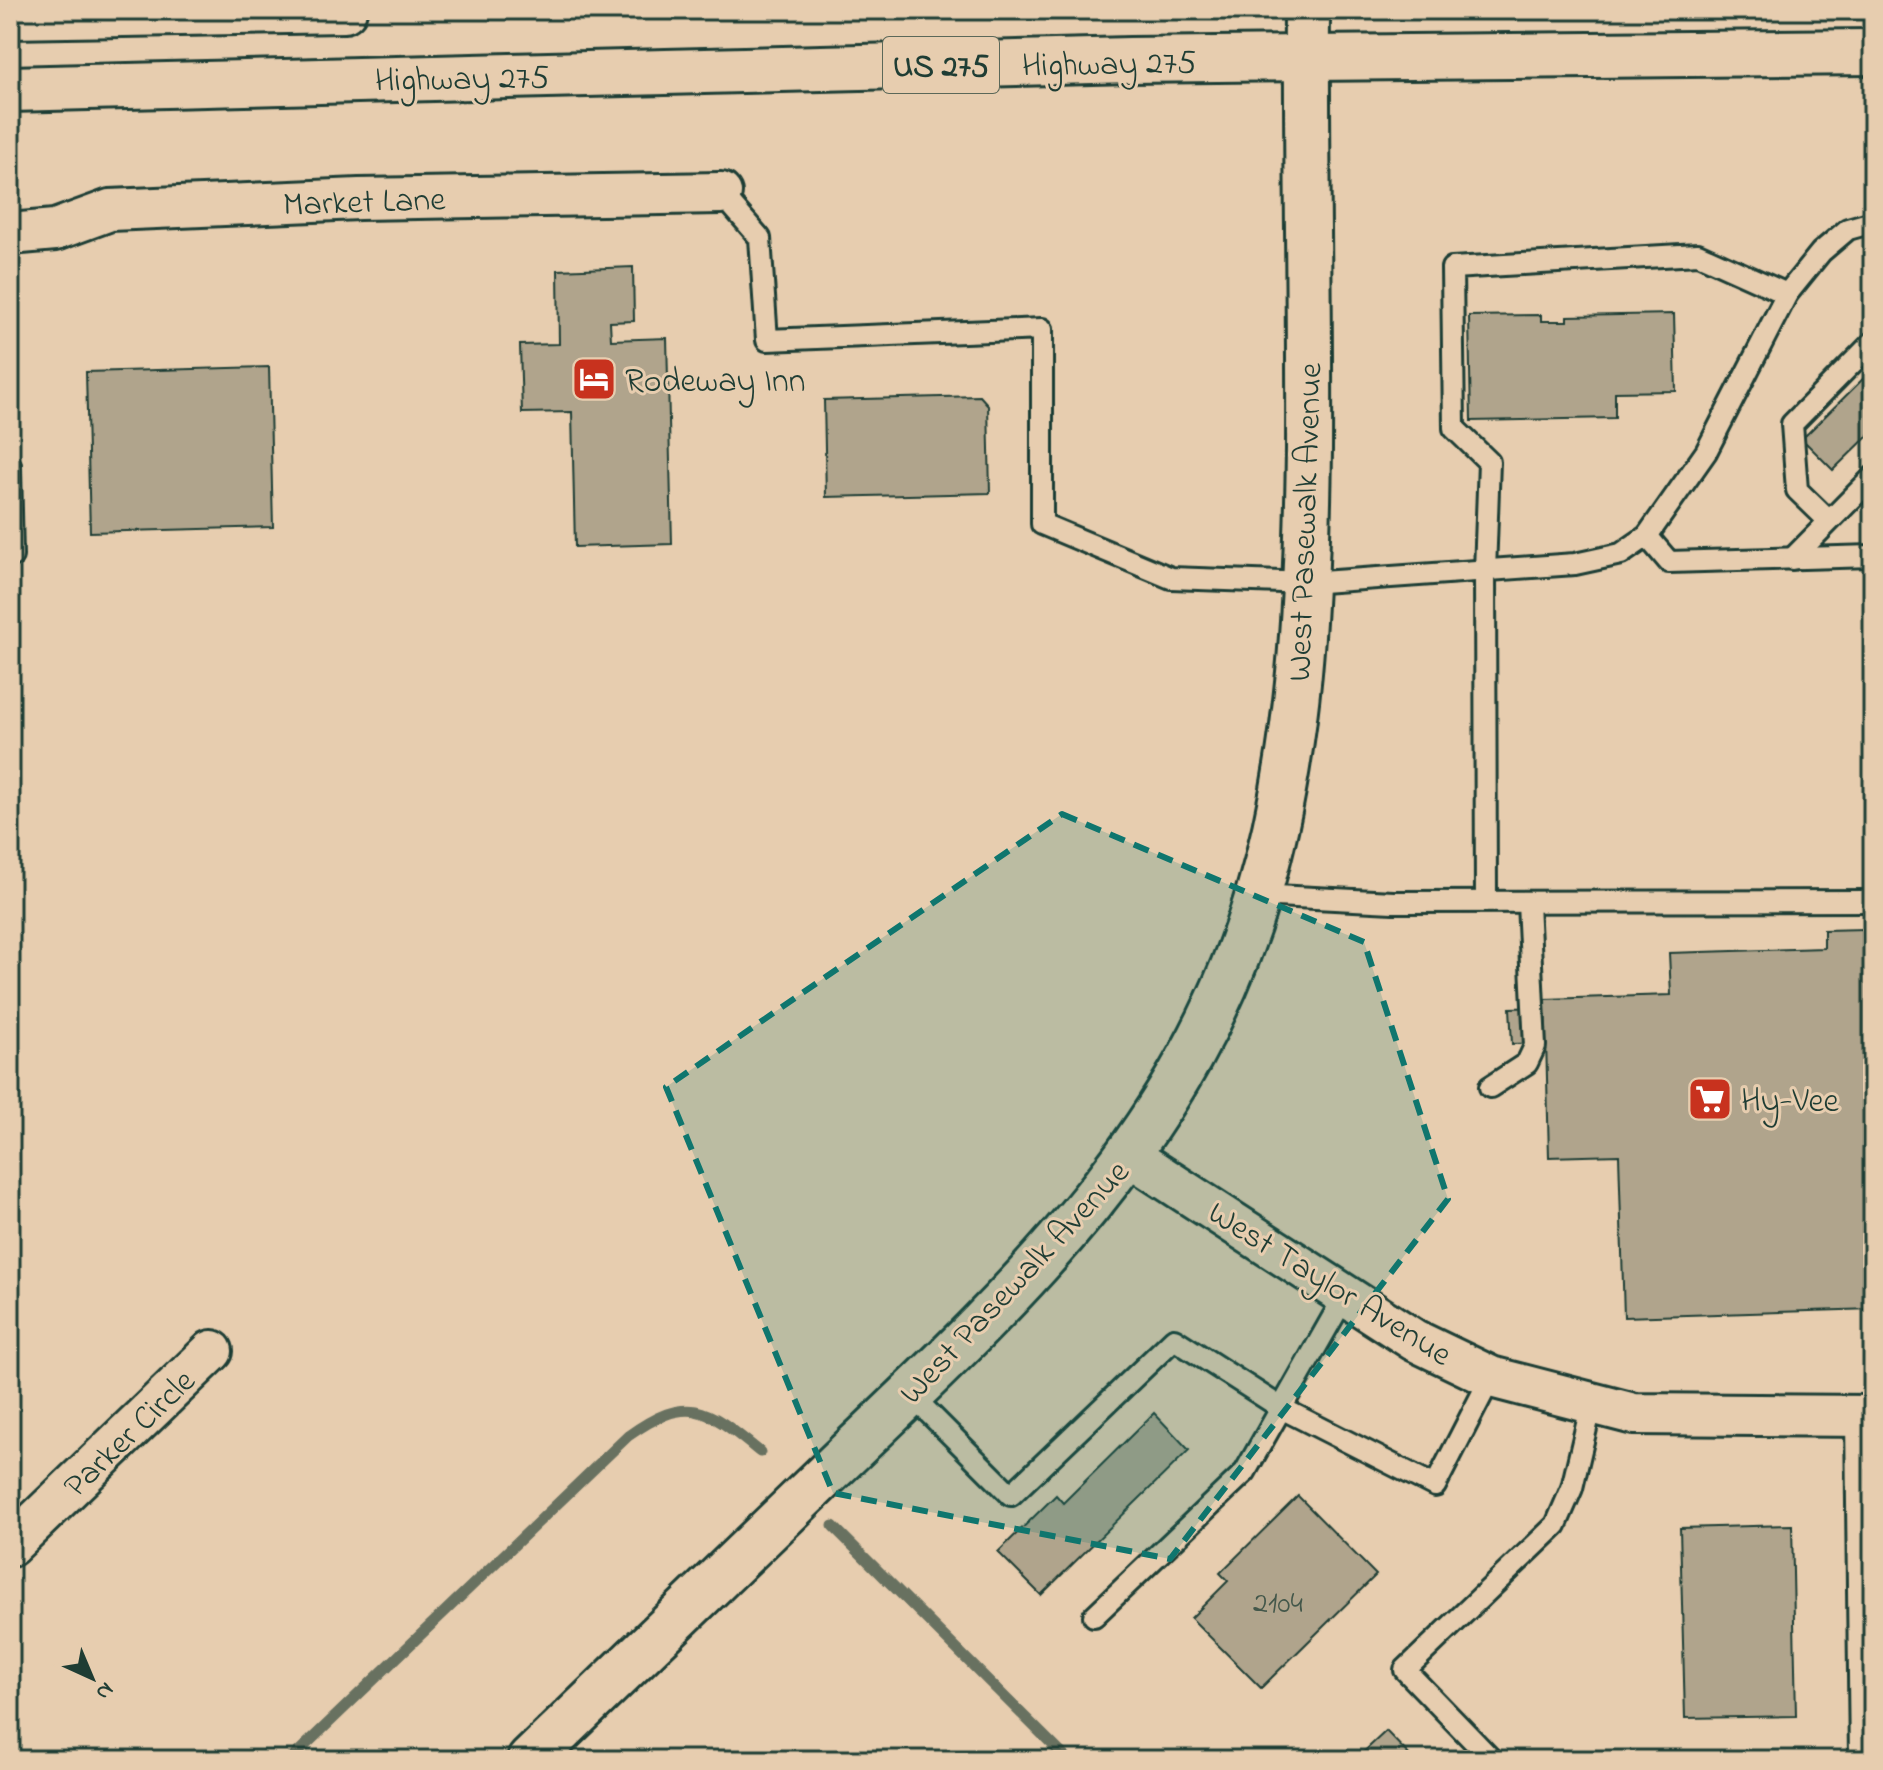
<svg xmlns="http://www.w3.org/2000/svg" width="1883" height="1770" viewBox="0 0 1883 1770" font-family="'Indie Flower',sans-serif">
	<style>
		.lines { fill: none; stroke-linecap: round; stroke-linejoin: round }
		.stream { stroke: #687160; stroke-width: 11 }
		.building { fill: #b0a48c; stroke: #1f3d34; stroke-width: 2 }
		.lane-casing { stroke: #1f3d34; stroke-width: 26 }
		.street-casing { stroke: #1f3d34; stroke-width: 46 }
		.secondary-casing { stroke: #1f3d34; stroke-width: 50 }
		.highway-casing { stroke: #1f3d34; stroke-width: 50 }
		.lane { stroke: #e7cdaf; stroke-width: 20 }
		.street { stroke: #e7cdaf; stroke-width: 40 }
		.secondary { stroke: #e7cdaf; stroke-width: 44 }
		.highway { stroke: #e7cdaf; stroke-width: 44 }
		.marked { fill: #0f766e; fill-opacity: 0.2; stroke: #0f766e; stroke-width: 6; stroke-dasharray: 16 10; stroke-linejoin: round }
		.labels { text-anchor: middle; stroke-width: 6; stroke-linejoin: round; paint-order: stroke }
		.number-label { font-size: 30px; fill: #43574a }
		.shield { fill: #e7cdaf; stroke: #5b6859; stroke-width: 2 }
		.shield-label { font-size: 32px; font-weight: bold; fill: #1f3d34 }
		.street-label { font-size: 34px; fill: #1f3d34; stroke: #e7cdaf }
		.poi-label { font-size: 34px; fill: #1f3d34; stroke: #e7cdaf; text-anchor: start }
	</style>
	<rect width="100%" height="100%" fill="#e7cdaf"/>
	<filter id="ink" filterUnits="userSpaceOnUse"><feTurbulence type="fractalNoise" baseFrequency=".0125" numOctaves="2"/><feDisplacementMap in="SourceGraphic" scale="16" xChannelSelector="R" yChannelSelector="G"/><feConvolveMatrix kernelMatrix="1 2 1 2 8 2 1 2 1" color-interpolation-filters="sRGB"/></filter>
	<g filter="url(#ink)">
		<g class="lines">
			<!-- stream -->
			<g class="stream">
				<polyline points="833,1526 1068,1760"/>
				<path d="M290,1760l338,-324c62,-44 79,-27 132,16"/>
			</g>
		</g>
		<!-- building -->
		<g class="building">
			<polygon points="633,267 634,321 610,322 611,340 667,338 672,544 575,547 572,412 522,413 520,345 559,344 558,270"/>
			<polygon points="1674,314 1676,391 1615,392 1615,418 1471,421 1469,316 1541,315 1541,321 1567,321 1567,316"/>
			<polygon points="269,367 273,527 90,532 86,372"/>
			<polygon points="1873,369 1873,431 1833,470 1802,439"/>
			<polygon points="980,396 988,405 990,493 826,497 824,400"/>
			<polygon points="1865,929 1873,929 1873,1309 1624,1317 1619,1155 1549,1157 1545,999 1671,995 1669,953 1824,948 1824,930"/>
			<polygon points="1544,1007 1546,1043 1512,1044 1510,1008"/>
			<polygon points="1154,1413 1189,1450 1041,1595 998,1552 1056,1495 1063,1503"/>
			<polygon points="1298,1496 1376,1575 1261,1688 1191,1618 1228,1581 1220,1573"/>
			<polygon points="1792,1525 1796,1716 1685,1718 1680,1528"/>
			<polygon points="1386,1731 1414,1760 1355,1760"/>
		</g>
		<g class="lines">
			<!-- lane casing -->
			<g class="lane-casing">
				<g id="lane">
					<polyline points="721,193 760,238 767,340 1042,329 1042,524 1171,578 1307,583 1575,564 1621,554 1647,536 1706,452 1787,294 1821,252 1848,229 1873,222"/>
					<polyline points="10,465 12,556"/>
					<polyline points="1829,521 1797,490 1792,424 1873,342"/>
					<polyline points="1647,536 1669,562 1873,556"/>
					<polyline points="1792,559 1873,477"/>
					<polyline points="1258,895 1393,902 1873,901"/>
					<polyline points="1486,901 1485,571 1489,462 1454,428 1452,268 1698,254 1787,294"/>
					<polyline points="1490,1087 1527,1063 1535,1046 1528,903"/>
					<polyline points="910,1394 1011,1495 1174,1339 1283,1409 1435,1486 1491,1377"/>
					<polyline points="1856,1417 1860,1760"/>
					<polyline points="1094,1616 1245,1472 1346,1294"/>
					<polyline points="1492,1760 1405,1670 1556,1525 1572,1488 1592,1403"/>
				</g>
			</g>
			<!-- street casing -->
			<g class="street-casing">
				<g id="street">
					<polyline points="10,234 55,230 110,210 359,199 721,193"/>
					<polyline points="1130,1156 1414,1340 1491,1377 1634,1414 1873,1416"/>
					<polyline points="10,1546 212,1351"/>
				</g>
			</g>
			<!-- secondary casing -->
			<g class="secondary-casing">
				<path id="secondary" d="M530,1760c101,-97 201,-194 302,-291 178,-170 354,-330 426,-574 43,-144 49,-297 51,-446 1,-146 -3,-293 -2,-439"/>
			</g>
			<!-- highway casing -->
			<g class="highway-casing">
				<g id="highway">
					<polyline points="10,16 344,10"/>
					<polyline points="10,89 1130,60 1873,52"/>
				</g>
			</g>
			<!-- lane -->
			<use href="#lane" class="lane"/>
			<!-- street -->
			<use href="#street" class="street"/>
			<!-- secondary -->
			<use href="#secondary" class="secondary"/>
			<!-- highway -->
			<use href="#highway" class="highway"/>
		</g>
	</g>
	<!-- marked area -->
	<path class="marked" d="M1062,814l302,128 84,257 -278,360 -337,-66 -167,-406z"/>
	<!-- icons -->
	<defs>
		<g id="hotel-square" transform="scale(2.3)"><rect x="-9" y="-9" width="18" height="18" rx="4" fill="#c8321e" stroke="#e7cdaf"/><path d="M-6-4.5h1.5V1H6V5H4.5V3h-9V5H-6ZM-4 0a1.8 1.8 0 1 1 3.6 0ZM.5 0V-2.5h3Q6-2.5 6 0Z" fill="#fff"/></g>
		<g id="supermarket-square" transform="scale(2.3)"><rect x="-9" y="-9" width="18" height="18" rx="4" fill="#c8321e" stroke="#e7cdaf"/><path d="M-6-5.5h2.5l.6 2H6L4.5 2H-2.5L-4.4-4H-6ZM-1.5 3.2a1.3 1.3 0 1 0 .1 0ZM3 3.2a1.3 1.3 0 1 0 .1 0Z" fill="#fff"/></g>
	</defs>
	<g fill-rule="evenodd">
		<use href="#hotel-square" x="594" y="379"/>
		<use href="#supermarket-square" x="1710" y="1099"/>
	</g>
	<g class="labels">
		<!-- number labels -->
		<g class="number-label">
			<text x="1278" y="1612">2104</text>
		</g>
		<!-- shield labels -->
		<rect class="shield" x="883" y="37" width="116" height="56" rx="6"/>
		<g class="shield-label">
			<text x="941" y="76">US 275</text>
		</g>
		<!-- street labels -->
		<g class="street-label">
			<text transform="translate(1109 62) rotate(-1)" y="12">Highway 275</text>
			<text transform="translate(462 77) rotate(-1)" y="12">Highway 275</text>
			<text transform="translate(364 200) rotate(-2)" y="12">Market Lane</text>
			<text transform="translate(1303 522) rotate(-88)" y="12">West Pasewalk Avenue</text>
			<text transform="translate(1013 1281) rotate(-47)" y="12">West Pasewalk Avenue</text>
			<text transform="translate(1331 1282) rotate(32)" y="12">West Taylor Avenue</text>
			<text transform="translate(128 1432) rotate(-44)" y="12">Parker Circle</text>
		</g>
		<!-- poi labels -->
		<g class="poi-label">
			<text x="625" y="391">Rodeway Inn</text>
			<text x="1741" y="1111">Hy-Vee</text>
		</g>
	</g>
	<!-- margin -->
	<rect width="1883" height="1770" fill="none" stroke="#e7cdaf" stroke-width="40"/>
	<rect x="20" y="20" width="1843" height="1730" fill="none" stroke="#1f3d34" stroke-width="3" filter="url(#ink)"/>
	<!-- north arrow -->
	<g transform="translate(92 1678) rotate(136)" stroke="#e7cdaf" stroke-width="6" paint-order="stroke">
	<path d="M0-6L14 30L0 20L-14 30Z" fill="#1f3d34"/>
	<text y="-12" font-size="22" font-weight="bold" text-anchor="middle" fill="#1f3d34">N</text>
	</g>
</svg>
